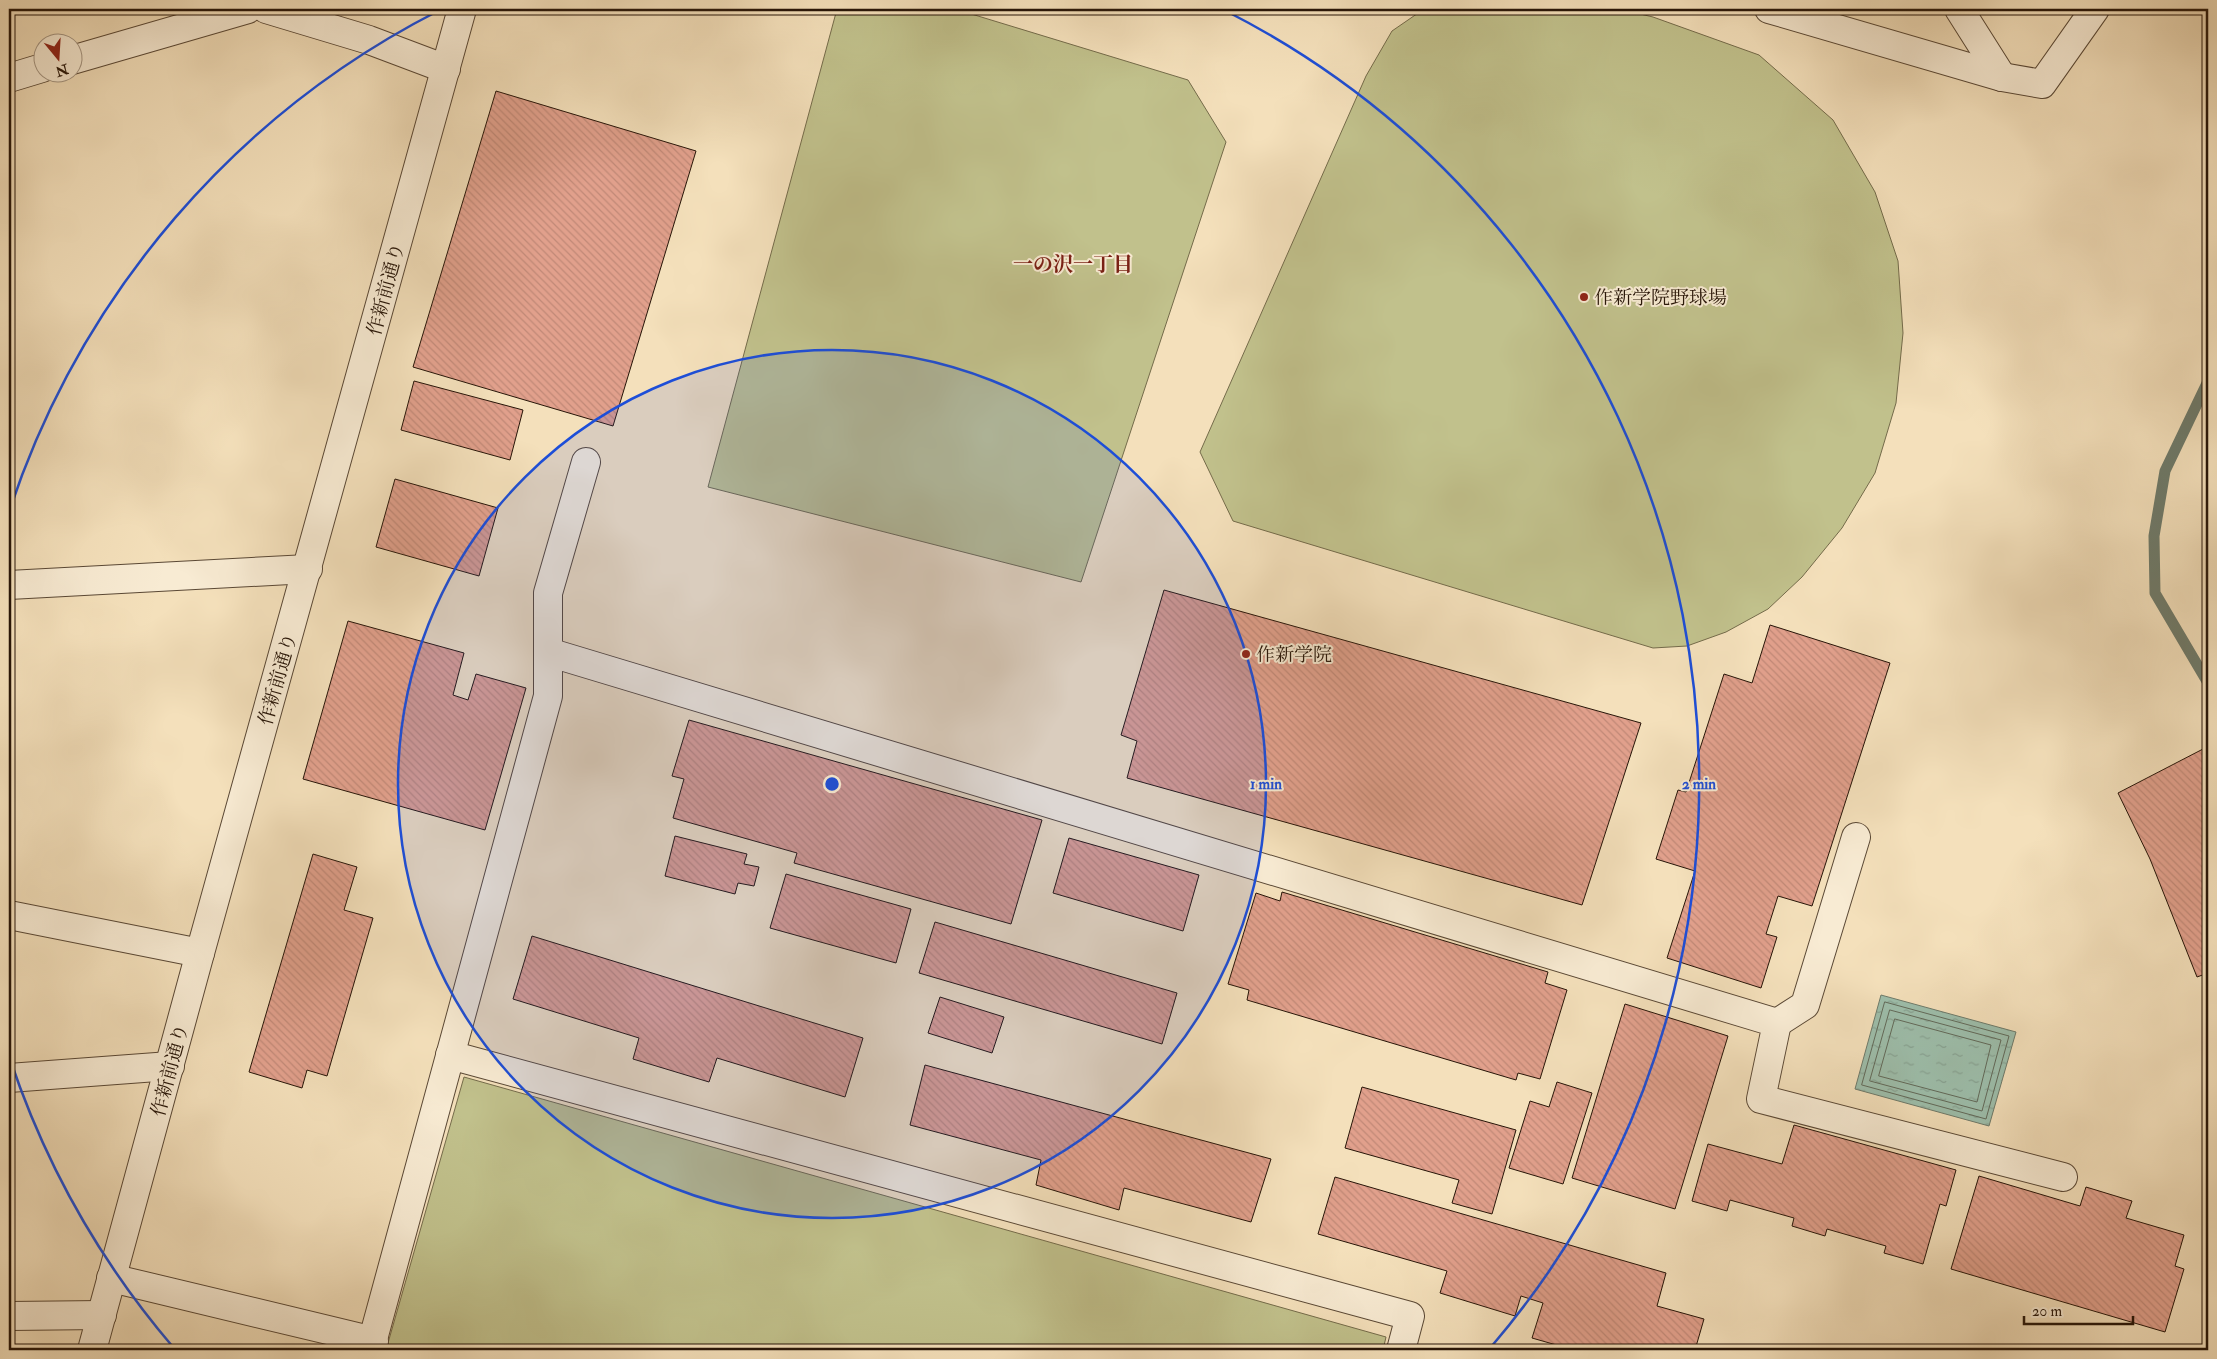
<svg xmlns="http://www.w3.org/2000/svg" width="2217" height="1359" viewBox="0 0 2217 1359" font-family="'IM FELL Double Pica','Noto Serif JP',serif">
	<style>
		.pitch { fill: #c1c18c; stroke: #746b4a }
		.water { fill: url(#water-ripples); stroke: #6e7a6a }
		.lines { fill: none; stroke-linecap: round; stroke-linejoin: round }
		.shore { stroke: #626a5a; stroke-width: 1 }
		.stream { stroke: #6e7a6a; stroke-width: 11 }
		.building { fill: url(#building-back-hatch); stroke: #271508 }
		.minor-casing { stroke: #5a4835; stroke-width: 30 }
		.minor { stroke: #f8ebd3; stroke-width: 28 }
		.ring { fill: none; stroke: #1d4ed8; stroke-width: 2.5 }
		.poi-dot { fill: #8f2418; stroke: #f8ebd3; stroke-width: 2 }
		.labels { text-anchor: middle; stroke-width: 4; stroke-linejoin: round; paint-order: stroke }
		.street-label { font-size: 19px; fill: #271508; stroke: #f8ebd3 }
		.poi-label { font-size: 19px; fill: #271508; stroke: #f8ebd3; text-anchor: start }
		.neighbourhood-label { font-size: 20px; font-weight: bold; fill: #7a1f14; stroke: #f8ebd3 }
		.centre { fill: #1d4ed8; stroke: #f8ebd3; stroke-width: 2.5 }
		.ring-label { font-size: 15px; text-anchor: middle; font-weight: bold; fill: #1d4ed8; stroke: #f8ebd3; stroke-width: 4; stroke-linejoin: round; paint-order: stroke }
	</style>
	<defs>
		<pattern id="water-ripples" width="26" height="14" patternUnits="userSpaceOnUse" patternTransform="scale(1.25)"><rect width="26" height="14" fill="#9dbeab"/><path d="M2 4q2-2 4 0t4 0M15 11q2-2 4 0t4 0" fill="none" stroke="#87a292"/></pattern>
		<pattern id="building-back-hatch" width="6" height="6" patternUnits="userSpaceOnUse" patternTransform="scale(1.25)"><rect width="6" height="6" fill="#e1a08c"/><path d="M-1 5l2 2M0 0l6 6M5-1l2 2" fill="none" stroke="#c18977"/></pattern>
	</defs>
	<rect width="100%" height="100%" fill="#f4e0bb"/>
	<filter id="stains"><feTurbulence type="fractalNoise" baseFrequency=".004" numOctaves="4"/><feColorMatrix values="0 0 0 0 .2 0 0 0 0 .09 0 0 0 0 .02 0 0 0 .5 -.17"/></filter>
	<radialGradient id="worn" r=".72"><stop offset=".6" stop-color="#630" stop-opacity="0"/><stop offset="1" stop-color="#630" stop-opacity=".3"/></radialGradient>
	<!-- pitch -->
	<g class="pitch">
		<polygon points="837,9 955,9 1188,80 1226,142 1081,582 708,487"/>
		<polygon points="1424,9 1619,9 1653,17 1759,55 1833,120 1875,192 1898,261 1903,333 1896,403 1875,473 1842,528 1802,577 1768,609 1726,632 1687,646 1653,648 1233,521 1200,452 1366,76 1392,31"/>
		<polygon points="464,1077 1386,1337 1383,1350 386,1350"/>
	</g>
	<!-- water -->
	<polygon class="water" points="1881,995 2016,1032 1989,1126 1855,1089"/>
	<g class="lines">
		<!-- shore -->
		<g class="shore">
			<polygon points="1885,1002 2009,1036 1986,1119 1862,1085"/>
			<polygon points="1890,1010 2001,1040 1982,1111 1870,1081"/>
			<polygon points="1895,1019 1991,1045 1977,1102 1879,1076"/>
		</g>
		<!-- stream -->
		<polyline class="stream" points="2208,381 2165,471 2154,536 2155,593 2208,683"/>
	</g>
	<!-- building -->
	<g class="building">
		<polygon points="496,91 696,151 613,426 413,367"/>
		<polygon points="414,381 523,410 510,460 401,430"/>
		<polygon points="395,479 498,508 479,576 376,547"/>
		<polygon points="1164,590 1641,723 1582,905 1127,778 1137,741 1121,735"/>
		<polygon points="348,621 464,653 453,695 468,700 476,674 526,688 485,830 303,779"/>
		<polygon points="1770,625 1890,663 1812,906 1778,896 1766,934 1777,937 1761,988 1667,958 1695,871 1656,859 1678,790 1686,792 1724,674 1752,683"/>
		<polygon points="689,720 1042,820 1011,924 794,863 797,853 673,818 684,779 672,776"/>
		<polygon points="2203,749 2208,759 2208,973 2197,977 2150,859 2118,793"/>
		<polygon points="675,836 747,854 744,864 759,867 754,886 738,883 735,894 665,876"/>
		<polygon points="1069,838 1199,875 1183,931 1053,893"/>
		<polygon points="313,854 357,867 344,910 373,918 327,1076 307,1070 302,1088 249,1072"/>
		<polygon points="786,874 911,909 896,963 770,928"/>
		<polygon points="1282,892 1548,972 1545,983 1567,990 1540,1079 1518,1073 1516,1080 1247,1000 1249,990 1228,984 1256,893 1280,901"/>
		<polygon points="935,922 1177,993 1162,1044 919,973"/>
		<polygon points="532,936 863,1038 845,1097 717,1058 709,1082 633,1059 639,1038 513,999"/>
		<polygon points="940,997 1004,1017 992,1053 928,1033"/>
		<polygon points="1625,1004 1728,1036 1675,1209 1572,1178"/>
		<polygon points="925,1065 1271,1159 1251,1222 1124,1188 1119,1210 1036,1185 1041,1160 910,1125"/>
		<polygon points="1557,1082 1592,1093 1563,1184 1509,1168 1530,1101 1549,1107"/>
		<polygon points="1362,1087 1516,1130 1492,1214 1452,1203 1459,1180 1345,1148"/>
		<polygon points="1794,1125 1956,1170 1946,1206 1940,1204 1923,1264 1884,1253 1886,1246 1827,1229 1825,1236 1792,1226 1794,1218 1730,1200 1727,1211 1692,1201 1708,1144 1782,1164"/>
		<polygon points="1979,1176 2080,1206 2086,1187 2132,1201 2126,1218 2184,1235 2175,1266 2184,1269 2165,1332 1951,1269"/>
		<polygon points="1335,1177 1666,1273 1657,1306 1704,1319 1695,1350 1574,1350 1532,1338 1543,1303 1521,1296 1515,1316 1440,1293 1447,1271 1318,1234"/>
	</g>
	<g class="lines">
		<!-- minor casing -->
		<g class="minor-casing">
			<g id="minor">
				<polyline points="266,9 369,40 446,69"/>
				<polyline points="1769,9 2002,77 2042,84 2095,9"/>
				<polyline points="1959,9 2002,77"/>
				<polyline points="72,60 248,9"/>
				<polyline points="9,78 42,68"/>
				<polyline points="9,585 308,569"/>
				<polyline points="548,652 1777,1023 1761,1099 2063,1177"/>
				<polyline points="9,915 200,953"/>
				<polyline points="1777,1023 1805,1005 1856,837"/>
				<polyline points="450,1055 1410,1316 1401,1350"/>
				<polyline points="9,1078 170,1066"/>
				<polyline points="111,1278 374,1341"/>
				<polyline points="9,1316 102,1315"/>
				<polyline points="92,1350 200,953 462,9"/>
				<polyline points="370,1350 548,696 548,593 586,462"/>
			</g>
		</g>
		<!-- minor -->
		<use href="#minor" class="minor"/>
	</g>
	<!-- distance rings -->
	<circle cx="832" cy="784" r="434" fill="#1d4ed8" fill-opacity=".12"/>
	<g class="ring">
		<circle cx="832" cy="784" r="434"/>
		<path d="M173 1347A867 867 0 0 1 10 1059M10 509A867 867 0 0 1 438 11M1226 11A867 867 0 0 1 1491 1347"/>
	</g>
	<!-- markers -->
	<g class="poi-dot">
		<circle cx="1584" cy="297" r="5"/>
		<circle cx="1246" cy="654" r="5"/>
	</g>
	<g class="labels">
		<!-- street labels -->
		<g class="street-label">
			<text transform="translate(385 289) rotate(-75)" y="7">作新前通り</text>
			<text transform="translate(277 679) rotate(-74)" y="7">作新前通り</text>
			<text transform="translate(169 1070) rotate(-75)" y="7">作新前通り</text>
		</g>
		<!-- poi labels -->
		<g class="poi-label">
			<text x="1594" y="304">作新学院野球場</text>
			<text x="1256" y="661">作新学院</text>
		</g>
		<!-- neighbourhood labels -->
		<g class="neighbourhood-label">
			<text x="1073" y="271">一の沢一丁目</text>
		</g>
	</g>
	<circle cx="832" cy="784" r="8" class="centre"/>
	<g class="ring-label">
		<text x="1266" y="789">1 min</text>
		<text x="1699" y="789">2 min</text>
	</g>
	<!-- margin -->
	<rect width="2217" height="1359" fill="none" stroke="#f4e0bb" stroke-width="30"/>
	<rect x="10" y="10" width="2197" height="1339" fill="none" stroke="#271508" stroke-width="2.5"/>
	<rect x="15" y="15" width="2187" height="1329" fill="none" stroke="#271508"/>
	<!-- north arrow -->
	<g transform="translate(58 58) rotate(162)"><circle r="24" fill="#f8ebd3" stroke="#a49582"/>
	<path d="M0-4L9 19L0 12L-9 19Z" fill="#8f2418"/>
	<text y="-8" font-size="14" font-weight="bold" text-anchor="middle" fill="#271508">N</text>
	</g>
	<!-- scale -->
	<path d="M2024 1316v8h109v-8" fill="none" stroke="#271508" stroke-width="2.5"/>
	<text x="2032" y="1316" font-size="15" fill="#271508" stroke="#f8ebd3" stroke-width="4" paint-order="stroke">20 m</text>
	<rect width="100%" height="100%" filter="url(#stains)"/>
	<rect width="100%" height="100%" fill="url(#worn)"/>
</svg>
